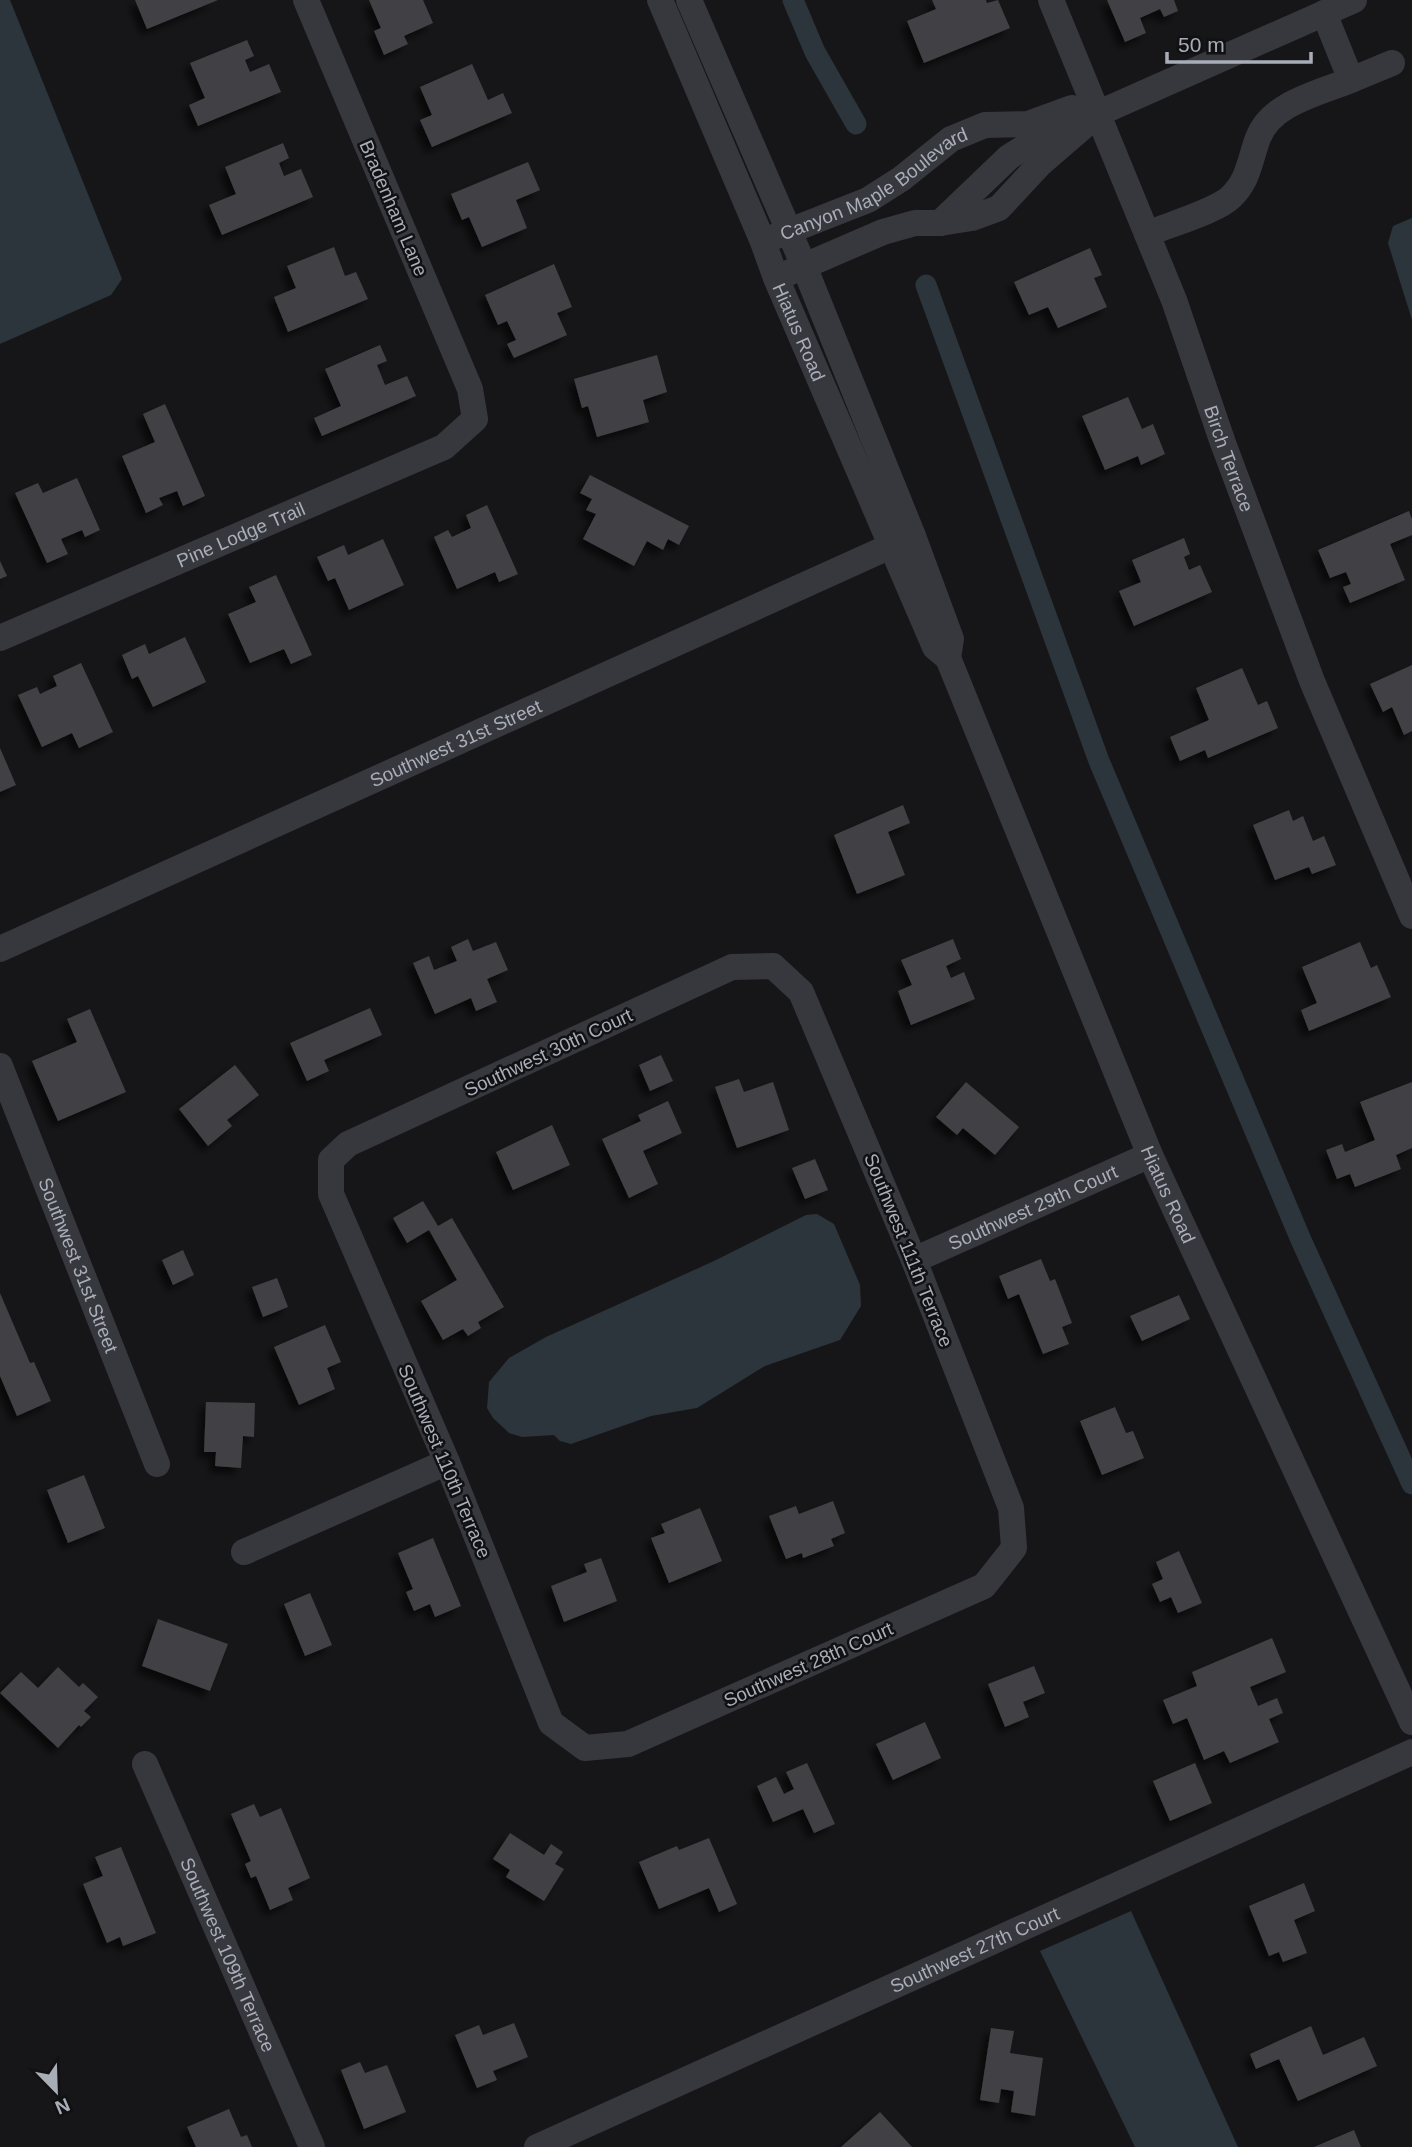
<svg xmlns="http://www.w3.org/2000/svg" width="1412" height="2147" viewBox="0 0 1412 2147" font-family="Arial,sans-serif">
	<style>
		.water { fill: #2c353c }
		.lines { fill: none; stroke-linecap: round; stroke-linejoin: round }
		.canal { stroke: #2c353c; stroke-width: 21 }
		.building { fill: #404145; filter: url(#shadow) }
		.minor { stroke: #37383d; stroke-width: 26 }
		.labels { text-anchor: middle; stroke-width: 5; stroke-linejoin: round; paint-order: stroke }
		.street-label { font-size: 19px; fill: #a8adb8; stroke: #111113 }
	</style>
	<defs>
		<filter id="shadow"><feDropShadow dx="-6" dy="6" stdDeviation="3.5" flood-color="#0009"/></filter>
	</defs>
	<rect width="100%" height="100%" fill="#161618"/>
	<!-- water -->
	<g class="water">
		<polygon points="0,0 10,0 122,279 111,295 0,344"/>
		<polygon points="1412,218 1412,320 1388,243 1393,226"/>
		<polygon points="817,1214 834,1224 860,1285 861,1306 840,1340 765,1366 697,1408 651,1416 571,1444 560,1441 554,1435 522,1437 509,1433 493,1418 487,1408 489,1382 509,1358 546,1337 714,1261 806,1215"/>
		<polygon points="1131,1911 1238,2147 1135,2147 1040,1951"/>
	</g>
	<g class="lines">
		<!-- canal -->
		<g class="canal">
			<polyline points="793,0 815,52 856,124"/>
			<polyline points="926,285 1099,761 1301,1240 1412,1484"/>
		</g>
	</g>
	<!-- building -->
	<g class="building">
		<polygon points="135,0 218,0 147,29"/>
		<polygon points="369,0 423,0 433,23 404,36 408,44 384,55 374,31 381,28"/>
		<polygon points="932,0 986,0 987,3 998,0 1010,28 924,63 907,21 936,9"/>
		<polygon points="1107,0 1174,0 1178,11 1164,17 1160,9 1140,18 1146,33 1125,42"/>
		<polygon points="247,40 254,56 245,60 250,72 269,64 281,92 198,126 189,105 205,98 190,63"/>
		<polygon points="472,64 488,100 503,93 512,113 432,147 420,120 432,115 420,87"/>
		<polygon points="283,143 289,158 279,163 284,176 301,169 313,197 222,235 209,205 236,194 225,167"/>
		<polygon points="528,162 540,190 516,200 527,228 482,247 469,217 462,220 451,194"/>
		<polygon points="334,247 345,276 356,272 368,299 288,332 274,297 296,288 287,266"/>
		<polygon points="1090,248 1102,275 1094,278 1107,307 1058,328 1048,307 1029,315 1014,282"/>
		<polygon points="554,264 572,307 557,313 567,335 514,358 507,344 516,340 507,321 498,325 485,295"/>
		<polygon points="380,345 387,361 377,365 385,385 407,376 416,396 322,436 314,418 341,406 325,369"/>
		<polygon points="657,355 667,392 643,400 649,422 597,437 588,406 582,408 574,379"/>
		<polygon points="1128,397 1142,429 1153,424 1165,454 1141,465 1138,456 1105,470 1082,416"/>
		<polygon points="165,404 205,496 183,506 177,491 159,498 163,505 146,513 122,456 155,442 143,414"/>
		<polygon points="590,475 689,526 679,545 668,539 663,550 647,541 634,566 583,539 596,514 586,510 592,499 580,493"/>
		<polygon points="77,478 100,530 85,537 82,530 61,539 68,554 47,563 15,493 38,483 43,493"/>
		<polygon points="487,505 518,574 499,582 495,572 457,589 434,537 448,530 452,537 471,528 466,515"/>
		<polygon points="1409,511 1412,519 1412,535 1390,544 1405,580 1350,603 1343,587 1351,584 1346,572 1330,578 1318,550"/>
		<polygon points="1184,538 1190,554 1184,557 1189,570 1200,565 1212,592 1134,626 1119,591 1141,582 1132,560"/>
		<polygon points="383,539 404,585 349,610 335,578 328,581 317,557 344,545 348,555"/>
		<polygon points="0,561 7,576 0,579"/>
		<polygon points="276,575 312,655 291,664 284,649 250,663 228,614 256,602 249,587"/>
		<polygon points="185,637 206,682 153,707 138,676 132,679 122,655 145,644 149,654"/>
		<polygon points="81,663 113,732 79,748 72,733 42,747 18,695 37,687 40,694 57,686 53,676"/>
		<polygon points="1412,665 1412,731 1404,735 1392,707 1383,712 1370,684"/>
		<polygon points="1242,668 1258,705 1267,701 1278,728 1208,758 1205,750 1180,761 1170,737 1209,720 1196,688"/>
		<polygon points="0,748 16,785 0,792"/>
		<polygon points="903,805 910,823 888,832 905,875 857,894 834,835"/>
		<polygon points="1289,810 1293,821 1303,816 1313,841 1324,836 1336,865 1312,874 1309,867 1275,880 1253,825"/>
		<polygon points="468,939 473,951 496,942 508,970 487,979 497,1002 476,1011 471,998 435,1014 413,963 429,956 434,970 457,961 451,947"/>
		<polygon points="953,939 961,959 946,966 951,978 964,972 975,999 911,1025 898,991 912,985 901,960"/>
		<polygon points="1360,942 1371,968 1377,965 1391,997 1309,1031 1301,1010 1317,1003 1302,967"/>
		<polygon points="370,1008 382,1035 324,1060 329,1071 307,1081 290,1043"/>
		<polygon points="90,1009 126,1092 58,1121 32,1061 77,1042 67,1019"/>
		<polygon points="661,1055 673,1081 650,1091 639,1065"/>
		<polygon points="235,1065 259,1095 227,1120 232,1126 208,1146 179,1109"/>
		<polygon points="739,1079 744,1092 773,1082 789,1130 737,1148 715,1087"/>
		<polygon points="966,1082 1019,1127 995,1155 963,1128 957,1135 936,1117"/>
		<polygon points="1412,1082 1412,1148 1396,1155 1401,1169 1355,1187 1350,1174 1337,1179 1326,1150 1342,1144 1345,1152 1375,1140 1360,1102"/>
		<polygon points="668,1101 682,1133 643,1151 658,1184 629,1198 602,1139 641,1121 638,1115"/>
		<polygon points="552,1125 570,1165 513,1190 496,1152"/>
		<polygon points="815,1159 828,1190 805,1199 792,1168"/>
		<polygon points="423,1201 438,1226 452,1218 504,1307 478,1322 481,1328 468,1336 463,1329 443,1340 421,1301 457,1280 429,1230 407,1243 393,1218"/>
		<polygon points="183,1250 194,1275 173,1285 162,1260"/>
		<polygon points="1041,1259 1050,1281 1055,1279 1072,1323 1062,1327 1069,1344 1043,1354 1019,1294 1008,1299 999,1276"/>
		<polygon points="277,1278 288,1307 263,1317 252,1287"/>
		<polygon points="0,1293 30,1363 34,1362 51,1401 17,1416 0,1376"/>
		<polygon points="1179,1295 1190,1319 1142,1341 1130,1316"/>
		<polygon points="325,1325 341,1362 327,1368 335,1389 299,1405 274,1347"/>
		<polygon points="206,1402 255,1403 254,1437 243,1436 241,1468 215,1466 216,1452 204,1452"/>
		<polygon points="1115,1407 1126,1433 1133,1431 1144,1458 1102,1475 1080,1421"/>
		<polygon points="84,1475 105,1528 68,1543 47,1490"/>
		<polygon points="833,1501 845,1533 831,1539 834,1546 803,1558 802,1553 786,1559 769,1516 796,1506 799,1514"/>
		<polygon points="700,1508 722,1561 669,1583 651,1538 665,1533 661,1524"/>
		<polygon points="433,1538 461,1606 435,1617 430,1604 414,1611 406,1592 413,1589 398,1553"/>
		<polygon points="1179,1551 1202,1603 1178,1613 1171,1597 1160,1602 1152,1584 1163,1579 1156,1562"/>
		<polygon points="601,1558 617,1601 564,1622 551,1586 587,1572 584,1564"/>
		<polygon points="310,1593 332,1645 305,1656 284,1604"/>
		<polygon points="158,1619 228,1644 210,1691 142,1666"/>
		<polygon points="1272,1638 1286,1672 1250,1687 1258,1706 1277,1698 1283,1713 1269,1719 1279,1742 1230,1763 1224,1751 1204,1760 1187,1718 1173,1724 1163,1700 1197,1686 1192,1672"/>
		<polygon points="1034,1666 1045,1693 1023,1702 1029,1717 1005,1727 988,1684"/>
		<polygon points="58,1667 79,1687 83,1683 98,1697 84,1711 91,1717 81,1727 79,1725 58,1748 0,1693 21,1672 38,1688"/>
		<polygon points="925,1722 941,1758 893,1780 876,1744"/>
		<polygon points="807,1763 835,1824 814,1833 803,1809 773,1822 757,1786 776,1777 784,1794 794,1789 786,1772"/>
		<polygon points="1195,1763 1212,1803 1170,1821 1153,1781"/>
		<polygon points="254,1804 260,1817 281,1808 310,1878 288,1888 293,1900 270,1910 256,1876 251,1878 245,1864 251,1861 231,1814"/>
		<polygon points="510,1833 544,1855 551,1844 563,1852 555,1864 564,1869 544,1901 506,1877 510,1870 493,1859"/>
		<polygon points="709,1838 737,1904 719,1912 709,1888 659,1909 639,1862 677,1846 679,1850"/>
		<polygon points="121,1847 156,1933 123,1946 120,1937 107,1943 83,1884 103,1876 95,1857"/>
		<polygon points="1304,1883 1315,1911 1294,1920 1307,1953 1283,1962 1279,1952 1269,1956 1249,1906"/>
		<polygon points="514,2023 528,2057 493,2071 497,2080 477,2088 455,2035 479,2025 483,2035"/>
		<polygon points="1311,2026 1323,2055 1364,2037 1377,2066 1298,2101 1279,2059 1256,2069 1250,2054"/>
		<polygon points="991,2028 1014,2031 1010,2053 1043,2058 1035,2116 1011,2112 1014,2091 1001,2089 999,2103 980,2100"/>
		<polygon points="360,2062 365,2073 387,2065 406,2112 364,2129 341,2070"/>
		<polygon points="229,2109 241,2137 247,2135 252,2147 196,2147 187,2127"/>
		<polygon points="880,2112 912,2147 841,2147"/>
		<polygon points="1354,2130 1361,2147 1314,2147"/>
	</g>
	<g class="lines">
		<!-- minor -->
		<g class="minor">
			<path id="s1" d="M660,0l103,242 13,36 159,369 13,11 202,497 262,567"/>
			<polyline points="689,0 804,266 913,536 951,639 948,658"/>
			<path id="s2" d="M1051,0l123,300 49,143 89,238 100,235"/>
			<polyline points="1324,13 1351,80 1392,63"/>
			<polyline points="940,223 1009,157 1036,140 1067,133"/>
			<path d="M1147,234c21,-9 70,-23 84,-37 18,-17 19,-38 27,-59 13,-35 61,-45 93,-58"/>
			<path id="s3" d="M774,237l94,-37 33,-21 50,-40 34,-14 43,-1 44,-16 27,5"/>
			<polyline points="788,273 883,232 915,223 940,223 972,218 999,208 1040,164 1099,113 1354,0"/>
			<path id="s4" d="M0,638l444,-191 31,-28 -5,-30 -164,-389"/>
			<path id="s5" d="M0,949l913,-413"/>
			<polygon points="773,966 801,992 914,1260 1011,1508 1014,1548 984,1586 628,1744 585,1748 551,1723 447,1462 331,1194 331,1160 348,1144 732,967"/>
			<path id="s6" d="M0,1066l157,398"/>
			<path id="s7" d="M914,1260l236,-105"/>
			<polyline points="244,1552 447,1462"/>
			<path id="s8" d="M145,1764l167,383"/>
			<path id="s9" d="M537,2147l875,-395"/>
		</g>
	</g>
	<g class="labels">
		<!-- street labels -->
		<g class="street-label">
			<text dy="7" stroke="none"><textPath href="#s3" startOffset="114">Canyon Maple Boulevard</textPath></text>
			<text transform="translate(394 208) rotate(67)" y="7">Bradenham Lane</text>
			<text dy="7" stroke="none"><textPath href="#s1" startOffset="360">Hiatus Road</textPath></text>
			<text dy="7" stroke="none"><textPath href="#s2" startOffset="492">Birch Terrace</textPath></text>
			<text dy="7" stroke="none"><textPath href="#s4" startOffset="262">Pine Lodge Trail</textPath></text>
			<text dy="7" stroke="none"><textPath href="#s5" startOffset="500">Southwest 31st Street</textPath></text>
			<text transform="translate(548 1052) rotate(-25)" y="7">Southwest 30th Court</text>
			<text dy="7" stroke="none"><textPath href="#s1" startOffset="1300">Hiatus Road</textPath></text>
			<text dy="7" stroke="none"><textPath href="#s7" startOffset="130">Southwest 29th Court</textPath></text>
			<text transform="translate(909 1250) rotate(68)" y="7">Southwest 111th Terrace</text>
			<text dy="7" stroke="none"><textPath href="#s6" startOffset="214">Southwest 31st Street</textPath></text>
			<text transform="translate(445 1461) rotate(67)" y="7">Southwest 110th Terrace</text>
			<text transform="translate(808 1664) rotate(-24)" y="7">Southwest 28th Court</text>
			<text dy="7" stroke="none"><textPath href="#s9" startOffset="480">Southwest 27th Court</textPath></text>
			<text dy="7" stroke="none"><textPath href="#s8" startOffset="208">Southwest 109th Terrace</textPath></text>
		</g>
	</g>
	<!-- north arrow -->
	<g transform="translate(56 2091) rotate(157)" stroke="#111113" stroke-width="5" paint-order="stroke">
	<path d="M0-5L12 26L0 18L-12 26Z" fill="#a8adb8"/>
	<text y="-10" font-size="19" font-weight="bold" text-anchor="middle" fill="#a8adb8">N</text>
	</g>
	<!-- scale -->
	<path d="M1167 52v10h144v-10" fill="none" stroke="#a8adb8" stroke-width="3.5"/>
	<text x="1178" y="52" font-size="21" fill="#a8adb8" stroke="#111113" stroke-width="5" paint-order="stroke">50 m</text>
</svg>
